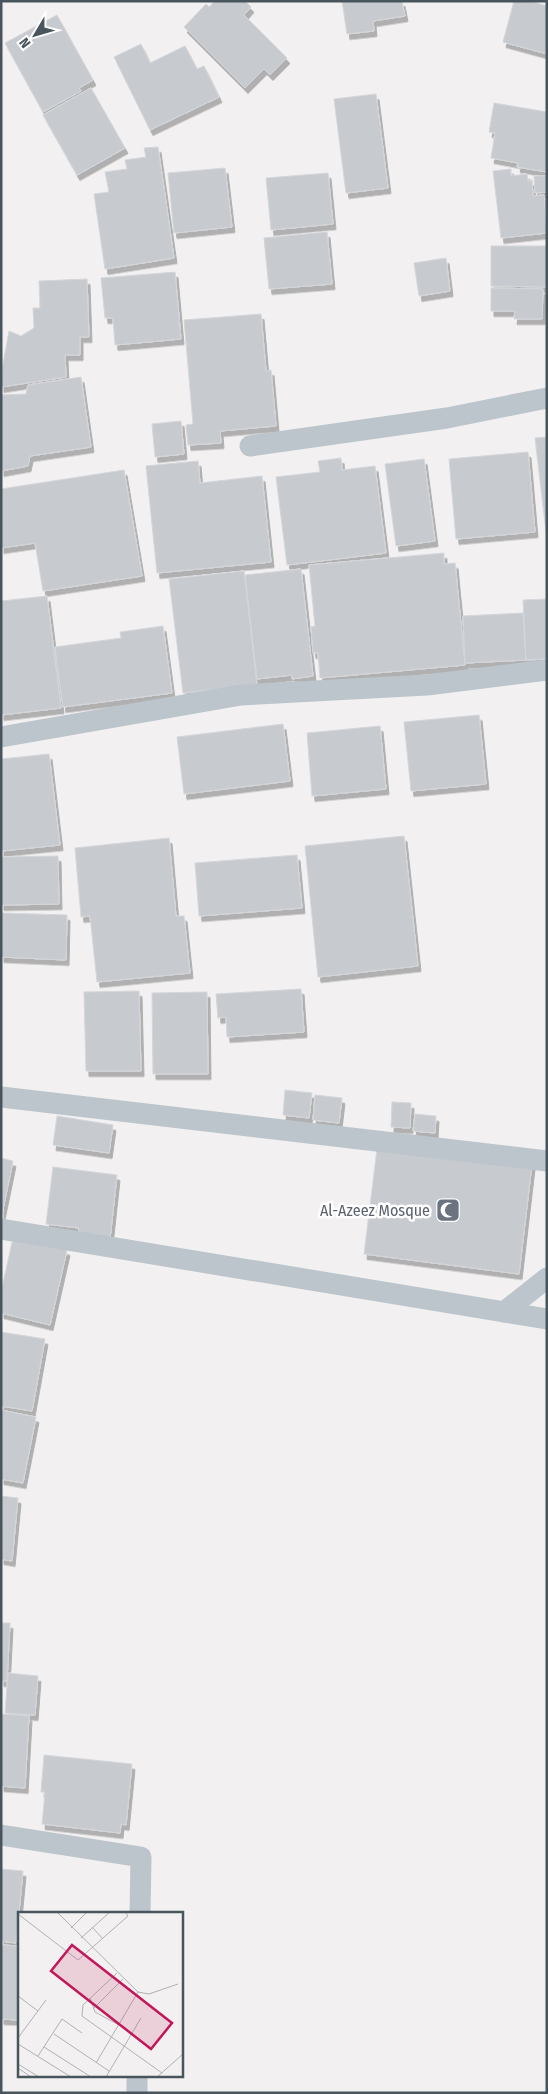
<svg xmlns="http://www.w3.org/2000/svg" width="548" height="2094" viewBox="0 0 548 2094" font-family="'Fira Sans Condensed',sans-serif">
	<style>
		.building { fill: #c7cbcf; stroke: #d4d6db; filter: url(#shadow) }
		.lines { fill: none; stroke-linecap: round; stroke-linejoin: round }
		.service { stroke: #bcc5cc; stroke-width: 21 }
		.labels { text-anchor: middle; stroke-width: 5; stroke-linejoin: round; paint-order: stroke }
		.worship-label { font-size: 16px; fill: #5b616d; stroke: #fff; text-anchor: end }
		.inset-road { fill: none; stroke: #aeb2b5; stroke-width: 1 }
		.view { fill: #c2185b; fill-opacity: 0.15; stroke: #c2185b; stroke-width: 2.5 }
		.inset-edge { fill: none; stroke: #48555d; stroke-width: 2.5 }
	</style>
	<defs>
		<filter id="shadow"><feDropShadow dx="3" dy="5.5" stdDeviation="0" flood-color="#0004"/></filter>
	</defs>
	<rect width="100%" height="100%" fill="#f2f0f0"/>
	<!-- building -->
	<g class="building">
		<polygon points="215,1 245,1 251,7 244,15 287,58 270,75 264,69 245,88 184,27 206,4 209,7"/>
		<polygon points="342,1 402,1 405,16 373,21 374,31 347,34"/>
		<polygon points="514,1 530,1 547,6 547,54 503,42"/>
		<polygon points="57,15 93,80 79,88 81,91 43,112 5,43"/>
		<polygon points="141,44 150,63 185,46 197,69 204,66 219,97 150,130 114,57"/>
		<polygon points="91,88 125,148 77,175 43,115"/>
		<polygon points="376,94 388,188 346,193 334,99"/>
		<polygon points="494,103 547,112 547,172 517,167 518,163 491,158 495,133 489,132"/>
		<polygon points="158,147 174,258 105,269 94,194 109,192 105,172 127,169 125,160 146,157 144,148"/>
		<polygon points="225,168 232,227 174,233 168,173"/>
		<polygon points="511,169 511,176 527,174 528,181 532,180 533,196 544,195 547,233 501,238 493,171"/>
		<polygon points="328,173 333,224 271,230 266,178"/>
		<polygon points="534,176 547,176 547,192 535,193"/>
		<polygon points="327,232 332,284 269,289 264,238"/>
		<polygon points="491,246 547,246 547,287 491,286"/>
		<polygon points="446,258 450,291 419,296 414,263"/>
		<polygon points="175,272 181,339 115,345 113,318 105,318 101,278"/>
		<polygon points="87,279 89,337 80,337 80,355 65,355 66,377 1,387 1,375 9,331 21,336 34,328 33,308 40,308 39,281"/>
		<polygon points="491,288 543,289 542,319 514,319 515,311 491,311"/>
		<polygon points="261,314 266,371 271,370 276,426 220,431 221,443 188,445 186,425 193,424 184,320"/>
		<polygon points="81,377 91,447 30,456 28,466 1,471 1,395 26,394 28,385"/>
		<polygon points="181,421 184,454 155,457 152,424"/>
		<polygon points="547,437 547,532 546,532 535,438"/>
		<polygon points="528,452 535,532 456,539 449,459"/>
		<polygon points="341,458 342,470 375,466 386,553 287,565 276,477 320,472 318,461"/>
		<polygon points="424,459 435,541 396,546 385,464"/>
		<polygon points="198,461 200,483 262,476 271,562 157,573 146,466"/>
		<polygon points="124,470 142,576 43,591 35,543 1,548 1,489"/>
		<polygon points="444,553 444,564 455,563 465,665 320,678 318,653 313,653 311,627 315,626 309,565"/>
		<polygon points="301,569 313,676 292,679 292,675 257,679 245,575"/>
		<polygon points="244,571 257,685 183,693 169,579"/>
		<polygon points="47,596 61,708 1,715 1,601"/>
		<polygon points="547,599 547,659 526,660 523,600"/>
		<polygon points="523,613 526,660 465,663 463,616"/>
		<polygon points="163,626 172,693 63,707 55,647 121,638 120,632"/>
		<polygon points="479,715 486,784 411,791 404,722"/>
		<polygon points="283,724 290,781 184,794 177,737"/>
		<polygon points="380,726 386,789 312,796 307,733"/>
		<polygon points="49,754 60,845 1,851 1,759"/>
		<polygon points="404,836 418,966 318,977 305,846"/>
		<polygon points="169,838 176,916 184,916 190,973 97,982 90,916 81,917 75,848"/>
		<polygon points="297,855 302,908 199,916 195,863"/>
		<polygon points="58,856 59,904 1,905 1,857"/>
		<polygon points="1,913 67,915 66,960 1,957"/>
		<polygon points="301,989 304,1032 227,1037 226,1017 218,1018 216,994"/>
		<polygon points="139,991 141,1071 86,1071 84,992"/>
		<polygon points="207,992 208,1074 153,1074 152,993"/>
		<polygon points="285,1090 312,1093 309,1118 283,1115"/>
		<polygon points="315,1095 342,1098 339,1123 313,1120"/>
		<polygon points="392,1102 411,1103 410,1128 391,1127"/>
		<polygon points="415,1114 436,1116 435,1133 413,1131"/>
		<polygon points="57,1116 113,1125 109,1153 53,1145"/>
		<polygon points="377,1149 532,1164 519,1274 364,1254"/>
		<polygon points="1,1158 13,1161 2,1214 1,1214"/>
		<polygon points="53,1167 117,1175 110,1239 78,1236 79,1228 46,1224"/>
		<polygon points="13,1238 67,1250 50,1325 1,1313 1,1292"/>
		<polygon points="1,1332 45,1339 32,1411 1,1406"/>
		<polygon points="1,1410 36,1417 23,1483 1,1479"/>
		<polygon points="1,1496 18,1498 12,1561 1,1559"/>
		<polygon points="1,1623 10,1623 7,1681 1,1681"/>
		<polygon points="8,1673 38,1676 35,1715 5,1713"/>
		<polygon points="1,1714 29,1716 25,1788 1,1786"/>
		<polygon points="44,1755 132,1764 126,1825 121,1824 120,1833 42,1824 45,1792 41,1792"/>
		<polygon points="1,1869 23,1871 16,1943 1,1941"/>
		<polygon points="1,1945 19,1946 19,2020 1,2019"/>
	</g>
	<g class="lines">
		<!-- service -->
		<g class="service">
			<polyline points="250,446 447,418 547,398"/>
			<polyline points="1,737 241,695 427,685 547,670"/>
			<polyline points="1,1097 547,1161"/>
			<polyline points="1,1229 547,1319"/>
			<polyline points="504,1312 547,1278"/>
			<polyline points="1,1835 141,1857 140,1913"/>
			<polyline points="137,2093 137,2075"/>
		</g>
	</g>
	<!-- icons -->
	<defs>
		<g id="mosque-square" transform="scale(1.25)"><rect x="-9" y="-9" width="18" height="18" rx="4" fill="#6b7280" stroke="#fff"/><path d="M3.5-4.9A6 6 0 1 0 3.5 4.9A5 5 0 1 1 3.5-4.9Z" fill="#fff"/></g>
	</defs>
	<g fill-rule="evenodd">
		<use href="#mosque-square" x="448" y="1210"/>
	</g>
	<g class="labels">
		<!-- worship labels -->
		<g class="worship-label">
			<text x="430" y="1216">Al-Azeez Mosque</text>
		</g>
	</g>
	<!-- overview -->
	<g transform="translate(18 1912)">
		<rect width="165" height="165" fill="#f2f0f0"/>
		<path class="inset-road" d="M39,0l81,80 11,2 29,-10M0,2l60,46 50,-44 -3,-4M74,15l11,12M53,16l16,-16M63,26l29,-26M99,61l-34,32 -1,11 80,57M0,84l20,15M72,86l5,14 24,13M75,97l30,-30M36,122l55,37M0,126l28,-38M0,132l53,33M26,135l47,30M20,144l24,-37 20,14M78,151l42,-71M0,152l21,13M0,156l13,9M88,165l35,-59M139,165l26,-23"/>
		<path class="view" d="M54,33l100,78 -21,26 -100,-78z"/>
		<rect width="165" height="165" class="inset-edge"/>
	</g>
	<!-- border -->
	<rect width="548" height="2094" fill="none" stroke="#48555d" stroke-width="5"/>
	<!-- north arrow -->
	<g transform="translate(35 35) rotate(232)" stroke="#ffffff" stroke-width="4" paint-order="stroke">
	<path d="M0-4L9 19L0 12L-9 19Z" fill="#48555d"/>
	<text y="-8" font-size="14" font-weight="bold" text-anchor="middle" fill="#48555d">N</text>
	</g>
</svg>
